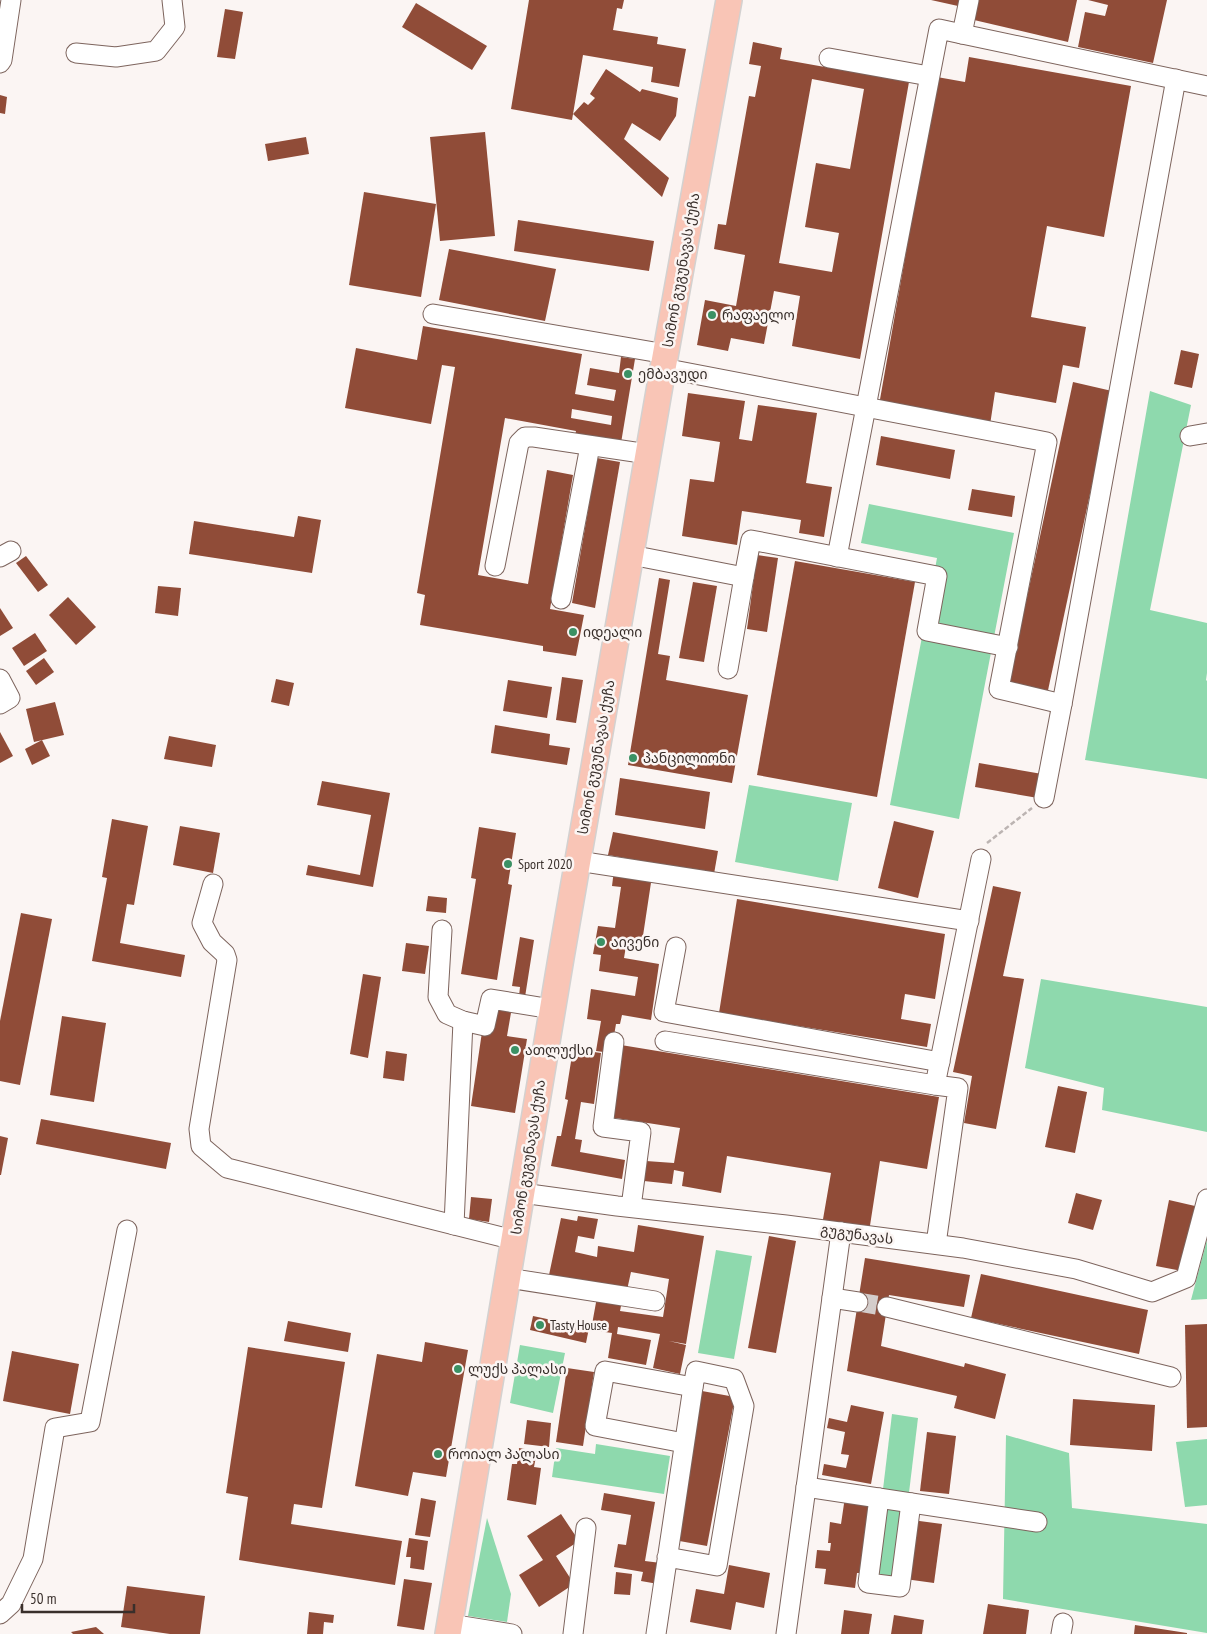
<svg xmlns="http://www.w3.org/2000/svg" width="1207" height="1634" viewBox="0 0 1207 1634" font-family="'PT Sans Narrow','Noto Sans Georgian',sans-serif">
	<style>
		.forest { fill: #8ed9ad }
		.building { fill: #904c38; fill-rule: evenodd }
		.lines { fill: none; stroke-linecap: round; stroke-linejoin: round }
		.minor-tunnel { stroke: #d4cdcb; stroke-width: 19; stroke-dasharray: 19 9; stroke-linecap: butt }
		.minor-casing { stroke: #7d645d; stroke-width: 21 }
		.major-casing { stroke: #d3d1d0; stroke-width: 28 }
		.path { stroke: #bcb4b2; stroke-width: 2.5; stroke-dasharray: 5 2.5; stroke-linecap: butt }
		.minor { stroke: #fff; stroke-width: 19 }
		.major { stroke: #f9c5b6; stroke-width: 25 }
		.poi-dot { fill: #3b9164; stroke: #fbf5f3; stroke-width: 2 }
		.labels { text-anchor: middle; stroke-width: 5; stroke-linejoin: round; paint-order: stroke }
		.street-label { font-size: 14px; fill: #392f2b; stroke: #fbf5f3 }
		.poi-label { font-size: 14px; fill: #392f2b; stroke: #fbf5f3; text-anchor: start }
	</style>
	<rect width="100%" height="100%" fill="#fbf5f3"/>
	<!-- forest -->
	<g class="forest">
		<polygon points="1150,391 1191,405 1150,610 1207,623 1207,673 1206,680 1207,681 1207,779 1085,760"/>
		<polygon points="869,504 1014,533 959,819 890,805 937,558 861,543"/>
		<polygon points="749,785 852,803 838,881 735,862"/>
		<polygon points="1041,979 1207,1007 1207,1132 1102,1110 1104,1088 1025,1068"/>
		<polygon points="1207,1240 1207,1299 1191,1300"/>
		<polygon points="716,1250 752,1256 734,1359 698,1353"/>
		<polygon points="520,1345 565,1353 553,1413 510,1403"/>
		<polygon points="892,1414 918,1418 898,1584 872,1581"/>
		<polygon points="1006,1435 1069,1453 1072,1508 1207,1524 1207,1633 1003,1599"/>
		<polygon points="1207,1439 1207,1505 1185,1507 1176,1442"/>
		<polygon points="596,1444 670,1456 664,1494 552,1477 556,1448 595,1454"/>
		<polygon points="487,1518 511,1594 507,1622 468,1616"/>
	</g>
	<!-- building -->
	<g class="building">
		<polygon points="529,0 624,0 622,9 617,8 613,30 658,37 657,44 686,49 679,87 651,82 653,67 583,55 572,120 511,109"/>
		<polygon points="931,0 959,0 958,6"/>
		<polygon points="979,0 1077,0 1068,42 974,20"/>
		<polygon points="1088,0 1167,0 1153,63 1078,47 1085,12 1105,16 1108,5"/>
		<polygon points="416,3 487,46 472,70 402,27"/>
		<polygon points="225,9 243,12 235,59 217,57"/>
		<path d="M753,42l29,6 -2,11 129,23 -49,277 -68,-13 8,-50 -26,-5 -10,53 -33,-6 -3,13 -31,-6 8,-45 31,6 9,-51 -31,-6 4,-25 8,1 23,-129 6,1 6,-31 -12,-2zM812,79l52,10 -14,80 -34,-6 -11,64 34,6 -7,39 -53,-9z"/>
		<polygon points="969,57 1131,86 1104,237 1047,226 1031,317 1086,327 1079,368 1063,365 1056,403 995,392 990,425 879,405 937,77 965,82"/>
		<polygon points="606,69 640,92 642,89 678,98 676,116 660,141 632,123 624,139 669,178 662,197 573,114 584,102 588,105 595,98 590,94"/>
		<polygon points="0,95 7,97 5,114 0,113"/>
		<polygon points="485,132 495,236 440,241 430,137"/>
		<polygon points="306,137 309,154 268,161 265,144"/>
		<polygon points="364,192 436,204 421,297 349,285"/>
		<polygon points="518,220 654,241 649,271 514,251"/>
		<polygon points="449,249 556,269 545,321 439,300"/>
		<path d="M423,326l159,28 -7,40 39,7 2,-11 -29,-5 3,-17 29,5 2,-16 14,2 -14,84 -46,-8 1,-4 -71,-13 -27,157 50,9 19,-114 26,5 -23,134 34,6 -8,41 -33,-5v-5l-123,-21 5,-30 -8,-2 38,-226 -13,-2 -11,59 -86,-16 11,-60 61,12zM572,409l40,7 -1,9 -40,-7z"/>
		<polygon points="1181,350 1199,354 1192,388 1174,384"/>
		<polygon points="1073,382 1112,391 1047,695 1008,686"/>
		<polygon points="688,393 745,401 739,439 752,441 758,405 817,413 806,483 832,487 824,537 799,533 801,520 742,511 737,545 682,536 690,479 714,482 720,442 682,436"/>
		<polygon points="881,436 955,450 950,479 876,465"/>
		<polygon points="597,458 620,462 595,608 572,603"/>
		<polygon points="972,489 1015,496 1012,517 968,510"/>
		<polygon points="298,516 321,520 312,573 189,554 194,521 294,537"/>
		<polygon points="757,555 778,558 767,632 747,629"/>
		<polygon points="26,556 48,585 38,592 16,563"/>
		<polygon points="795,561 915,582 877,797 757,775"/>
		<polygon points="659,578 670,580 658,654 670,656 666,680 748,695 732,783 628,765"/>
		<polygon points="693,582 717,586 704,662 679,658"/>
		<polygon points="158,586 181,588 178,616 155,613"/>
		<polygon points="68,597 96,627 76,645 49,615"/>
		<polygon points="0,608 13,628 0,636"/>
		<polygon points="35,633 47,651 24,666 12,648"/>
		<polygon points="44,658 54,672 36,685 26,671"/>
		<polygon points="562,677 583,680 576,723 556,720"/>
		<polygon points="276,679 294,683 289,706 271,702"/>
		<polygon points="508,680 552,687 547,718 503,711"/>
		<polygon points="55,702 64,735 34,742 26,709"/>
		<polygon points="495,725 550,734 549,745 570,748 567,765 491,753"/>
		<polygon points="0,732 13,756 0,763"/>
		<polygon points="169,736 216,745 212,767 164,759"/>
		<polygon points="42,740 50,756 32,765 25,749"/>
		<polygon points="979,763 1042,774 1038,798 975,787"/>
		<polygon points="620,778 710,792 705,829 615,815"/>
		<polygon points="322,781 390,793 373,887 306,875 308,865 360,875 371,815 317,805"/>
		<polygon points="112,819 148,826 134,905 127,904 120,943 185,955 181,977 92,961 107,878 102,877"/>
		<polygon points="894,821 934,831 918,898 878,888"/>
		<polygon points="180,826 220,833 213,873 173,865"/>
		<polygon points="479,827 516,833 508,884 512,885 497,980 461,974 476,879 471,878"/>
		<polygon points="613,832 718,851 714,874 608,855"/>
		<polygon points="614,870 652,876 641,949 626,946 624,958 659,964 651,1020 622,1015 620,1024 616,1024 611,1053 596,1051 601,1021 587,1019 591,989 635,996 638,977 599,971 601,955 593,954 598,926 615,928 621,887 612,886"/>
		<polygon points="993,886 1021,892 1003,976 1024,979 996,1129 964,1123 972,1076 953,1072"/>
		<polygon points="428,896 447,898 446,913 426,911"/>
		<polygon points="737,899 945,934 935,999 905,994 901,1019 931,1024 927,1047 719,1013"/>
		<polygon points="21,913 52,919 20,1085 0,1081 0,1021"/>
		<polygon points="520,937 534,940 525,997 519,996 520,987 512,986"/>
		<polygon points="406,943 429,946 425,974 402,971"/>
		<polygon points="363,974 381,977 368,1058 350,1054"/>
		<polygon points="494,1004 512,1007 507,1036 527,1039 515,1113 471,1106 482,1032"/>
		<polygon points="62,1016 106,1023 94,1102 50,1095"/>
		<polygon points="621,1045 939,1097 927,1169 880,1161 869,1232 822,1225 831,1173 727,1156 721,1193 682,1186 684,1172 674,1170 672,1184 644,1181 646,1161 674,1163 680,1128 609,1117"/>
		<polygon points="573,1049 601,1053 594,1104 581,1102 575,1139 582,1140 580,1152 625,1160 622,1179 551,1166 557,1136 561,1136 568,1100 565,1099"/>
		<polygon points="386,1051 407,1054 404,1081 383,1078"/>
		<polygon points="1058,1086 1087,1092 1075,1153 1045,1147"/>
		<polygon points="41,1119 171,1143 166,1169 36,1144"/>
		<polygon points="0,1136 8,1138 1,1175 0,1175"/>
		<polygon points="1076,1193 1102,1200 1093,1230 1068,1223"/>
		<polygon points="471,1197 492,1199 489,1222 469,1219"/>
		<polygon points="1169,1200 1195,1206 1182,1271 1156,1266"/>
		<polygon points="578,1216 598,1219 594,1239 578,1236 575,1252 597,1257 598,1246 634,1252 638,1225 704,1236 686,1344 669,1341 686,1345 680,1374 653,1368 660,1334 618,1327 617,1334 651,1340 646,1365 608,1358 612,1333 591,1330 597,1297 622,1301 620,1311 663,1317 669,1279 631,1272 627,1290 549,1275 561,1218 577,1221"/>
		<polygon points="769,1236 796,1241 776,1353 748,1348"/>
		<polygon points="865,1258 970,1275 964,1307 889,1295 881,1346 964,1367 965,1363 1006,1374 995,1419 954,1408 957,1396 847,1371"/>
		<polygon points="981,1274 1148,1310 1139,1354 971,1318"/>
		<polygon points="533,1316 589,1328 586,1343 530,1330"/>
		<polygon points="288,1321 351,1333 348,1352 284,1341"/>
		<polygon points="1207,1324 1207,1427 1187,1428 1185,1325"/>
		<polygon points="425,1342 468,1350 446,1477 413,1472 408,1496 355,1486 377,1354 422,1362"/>
		<polygon points="248,1347 345,1362 322,1508 294,1504 291,1524 402,1541 395,1585 239,1560 248,1497 226,1493"/>
		<polygon points="12,1351 79,1364 70,1414 3,1401"/>
		<polygon points="567,1368 594,1372 583,1446 556,1442"/>
		<polygon points="702,1391 735,1397 707,1546 674,1540"/>
		<polygon points="1073,1399 1155,1405 1152,1451 1070,1445"/>
		<polygon points="851,1405 884,1412 871,1484 822,1475 824,1464 846,1468 849,1455 841,1454 845,1432 827,1428 829,1418 847,1422"/>
		<polygon points="527,1420 551,1423 549,1447 524,1444"/>
		<polygon points="927,1432 956,1436 949,1494 920,1491"/>
		<polygon points="519,1448 537,1451 534,1467 541,1468 536,1505 507,1500 512,1464 517,1464"/>
		<polygon points="604,1493 655,1502 645,1561 661,1563 658,1584 641,1581 643,1572 614,1567 618,1544 626,1545 631,1515 601,1510"/>
		<polygon points="845,1497 871,1500 862,1573 857,1573 855,1588 824,1584 826,1569 815,1568 817,1550 830,1551 831,1543 828,1543 830,1522 841,1524"/>
		<polygon points="421,1498 436,1501 430,1537 415,1535"/>
		<polygon points="561,1514 579,1541 556,1556 574,1584 539,1607 519,1575 543,1560 527,1536"/>
		<polygon points="912,1520 942,1524 934,1583 905,1579"/>
		<polygon points="409,1538 428,1541 424,1570 410,1568 411,1557 406,1557"/>
		<polygon points="729,1565 770,1573 764,1608 736,1602 731,1630 690,1622 696,1589 724,1594"/>
		<polygon points="616,1572 632,1574 630,1595 614,1594"/>
		<polygon points="404,1579 432,1583 424,1630 397,1626"/>
		<polygon points="127,1586 205,1596 200,1634 170,1634 121,1627"/>
		<polygon points="988,1604 1029,1610 1026,1634 983,1634"/>
		<polygon points="844,1610 872,1614 869,1634 841,1634"/>
		<polygon points="309,1612 334,1615 333,1623 324,1622 323,1634 307,1634"/>
		<polygon points="894,1615 924,1620 922,1634 891,1634"/>
		<polygon points="1135,1625 1187,1633 1187,1634 1134,1634"/>
		<polygon points="96,1627 104,1634 73,1634 71,1632"/>
	</g>
	<g class="lines">
		<!-- minor-tunnel -->
		<polyline class="minor-tunnel" points="858,1302 887,1307"/>
		<!-- minor casing -->
		<g class="minor-casing">
			<g id="minor">
				<polyline points="969,0 962,34 1207,86"/>
				<polyline points="76,53 116,57 156,51 175,27 172,0"/>
				<polyline points="829,58 929,76"/>
				<polyline points="0,63 2,60 11,0"/>
				<polyline points="433,314 666,354"/>
				<polyline points="663,368 1047,442 999,689 1062,704 1176,79"/>
				<polyline points="1190,436 1207,433"/>
				<polyline points="631,555 744,577 751,540 937,576 927,631 1008,647"/>
				<polyline points="0,557 11,551"/>
				<polyline points="837,557 939,29 962,34"/>
				<polyline points="495,566 519,443 525,437 534,437 648,454"/>
				<polyline points="561,599 590,446"/>
				<polyline points="728,669 744,577"/>
				<polyline points="0,679 10,698 0,704"/>
				<polyline points="1044,798 1062,704"/>
				<polyline points="578,861 969,921"/>
				<polyline points="213,884 202,923 212,942 225,954 227,960 199,1129 201,1146 227,1168 514,1240"/>
				<polyline points="442,930 438,997 447,1014 463,1021 485,1026 491,999 552,1009"/>
				<polyline points="676,947 664,1012 940,1062"/>
				<polyline points="665,1041 935,1085"/>
				<polyline points="614,1042 603,1127 641,1132 631,1207"/>
				<polyline points="522,1193 617,1206 786,1225 963,1248 1076,1269 1152,1292 1186,1278 1207,1199"/>
				<polyline points="454,1225 463,1021"/>
				<polyline points="936,1244 958,1088 935,1085 981,859"/>
				<polyline points="508,1278 655,1301"/>
				<polyline points="832,1298 858,1302"/>
				<polyline points="887,1307 1171,1377"/>
				<polyline points="684,1443 595,1426 605,1371 693,1387"/>
				<polyline points="806,1487 1037,1522"/>
				<polyline points="879,1498 868,1583 900,1587 911,1503"/>
				<polyline points="0,1614 11,1604 33,1559 55,1428 90,1422 127,1230"/>
				<polyline points="450,1624 512,1634"/>
				<polyline points="573,1634 586,1528"/>
				<polyline points="656,1634 693,1387 696,1371 734,1379 744,1406 717,1566 667,1557"/>
				<polyline points="786,1634 841,1232"/>
				<polyline points="1061,1634 1063,1623"/>
			</g>
		</g>
		<!-- major casing -->
		<g class="major-casing">
			<polyline id="major" points="448,1634 561,958 663,368 729,0"/>
		</g>
		<!-- path -->
		<polyline class="path" points="987,843 1032,808"/>
		<!-- minor -->
		<use href="#minor" class="minor"/>
		<!-- major -->
		<use href="#major" class="major"/>
	</g>
	<!-- markers -->
	<g class="poi-dot">
		<circle cx="712" cy="315" r="5"/>
		<circle cx="628" cy="374" r="5"/>
		<circle cx="573" cy="632" r="5"/>
		<circle cx="633" cy="758" r="5"/>
		<circle cx="508" cy="864" r="5"/>
		<circle cx="601" cy="942" r="5"/>
		<circle cx="515" cy="1050" r="5"/>
		<circle cx="540" cy="1325" r="5"/>
		<circle cx="458" cy="1369" r="5"/>
		<circle cx="438" cy="1454" r="5"/>
	</g>
	<g class="labels">
		<!-- street labels -->
		<g class="street-label">
			<text transform="translate(681 270) rotate(-80)" y="5">სიმონ გუგუნავას ქუჩა</text>
			<text transform="translate(596 757) rotate(-80)" y="5">სიმონ გუგუნავას ქუჩა</text>
			<text transform="translate(528 1157) rotate(-81)" y="5">სიმონ გუგუნავას ქუჩა</text>
			<text transform="translate(857 1234) rotate(8)" y="5">გუგუნავას</text>
		</g>
		<!-- poi labels -->
		<g class="poi-label">
			<text x="722" y="320">რაფაელო</text>
			<text x="638" y="379">ემბავუდი</text>
			<text x="583" y="637">იდეალი</text>
			<text x="643" y="763">პანცილიონი</text>
			<text x="518" y="869">Sport 2020</text>
			<text x="611" y="947">აივენი</text>
			<text x="525" y="1055">ათლუქსი</text>
			<text x="550" y="1330">Tasty House</text>
			<text x="468" y="1374">ლუქს პალასი</text>
			<text x="448" y="1459">როიალ პალასი</text>
		</g>
	</g>
	<!-- scale -->
	<path d="M22 1604v8h112v-8" fill="none" stroke="#392f2b" stroke-width="2.5"/>
	<text x="30" y="1604" font-size="15" fill="#392f2b" stroke="#fbf5f3" stroke-width="4" paint-order="stroke">50 m</text>
</svg>
